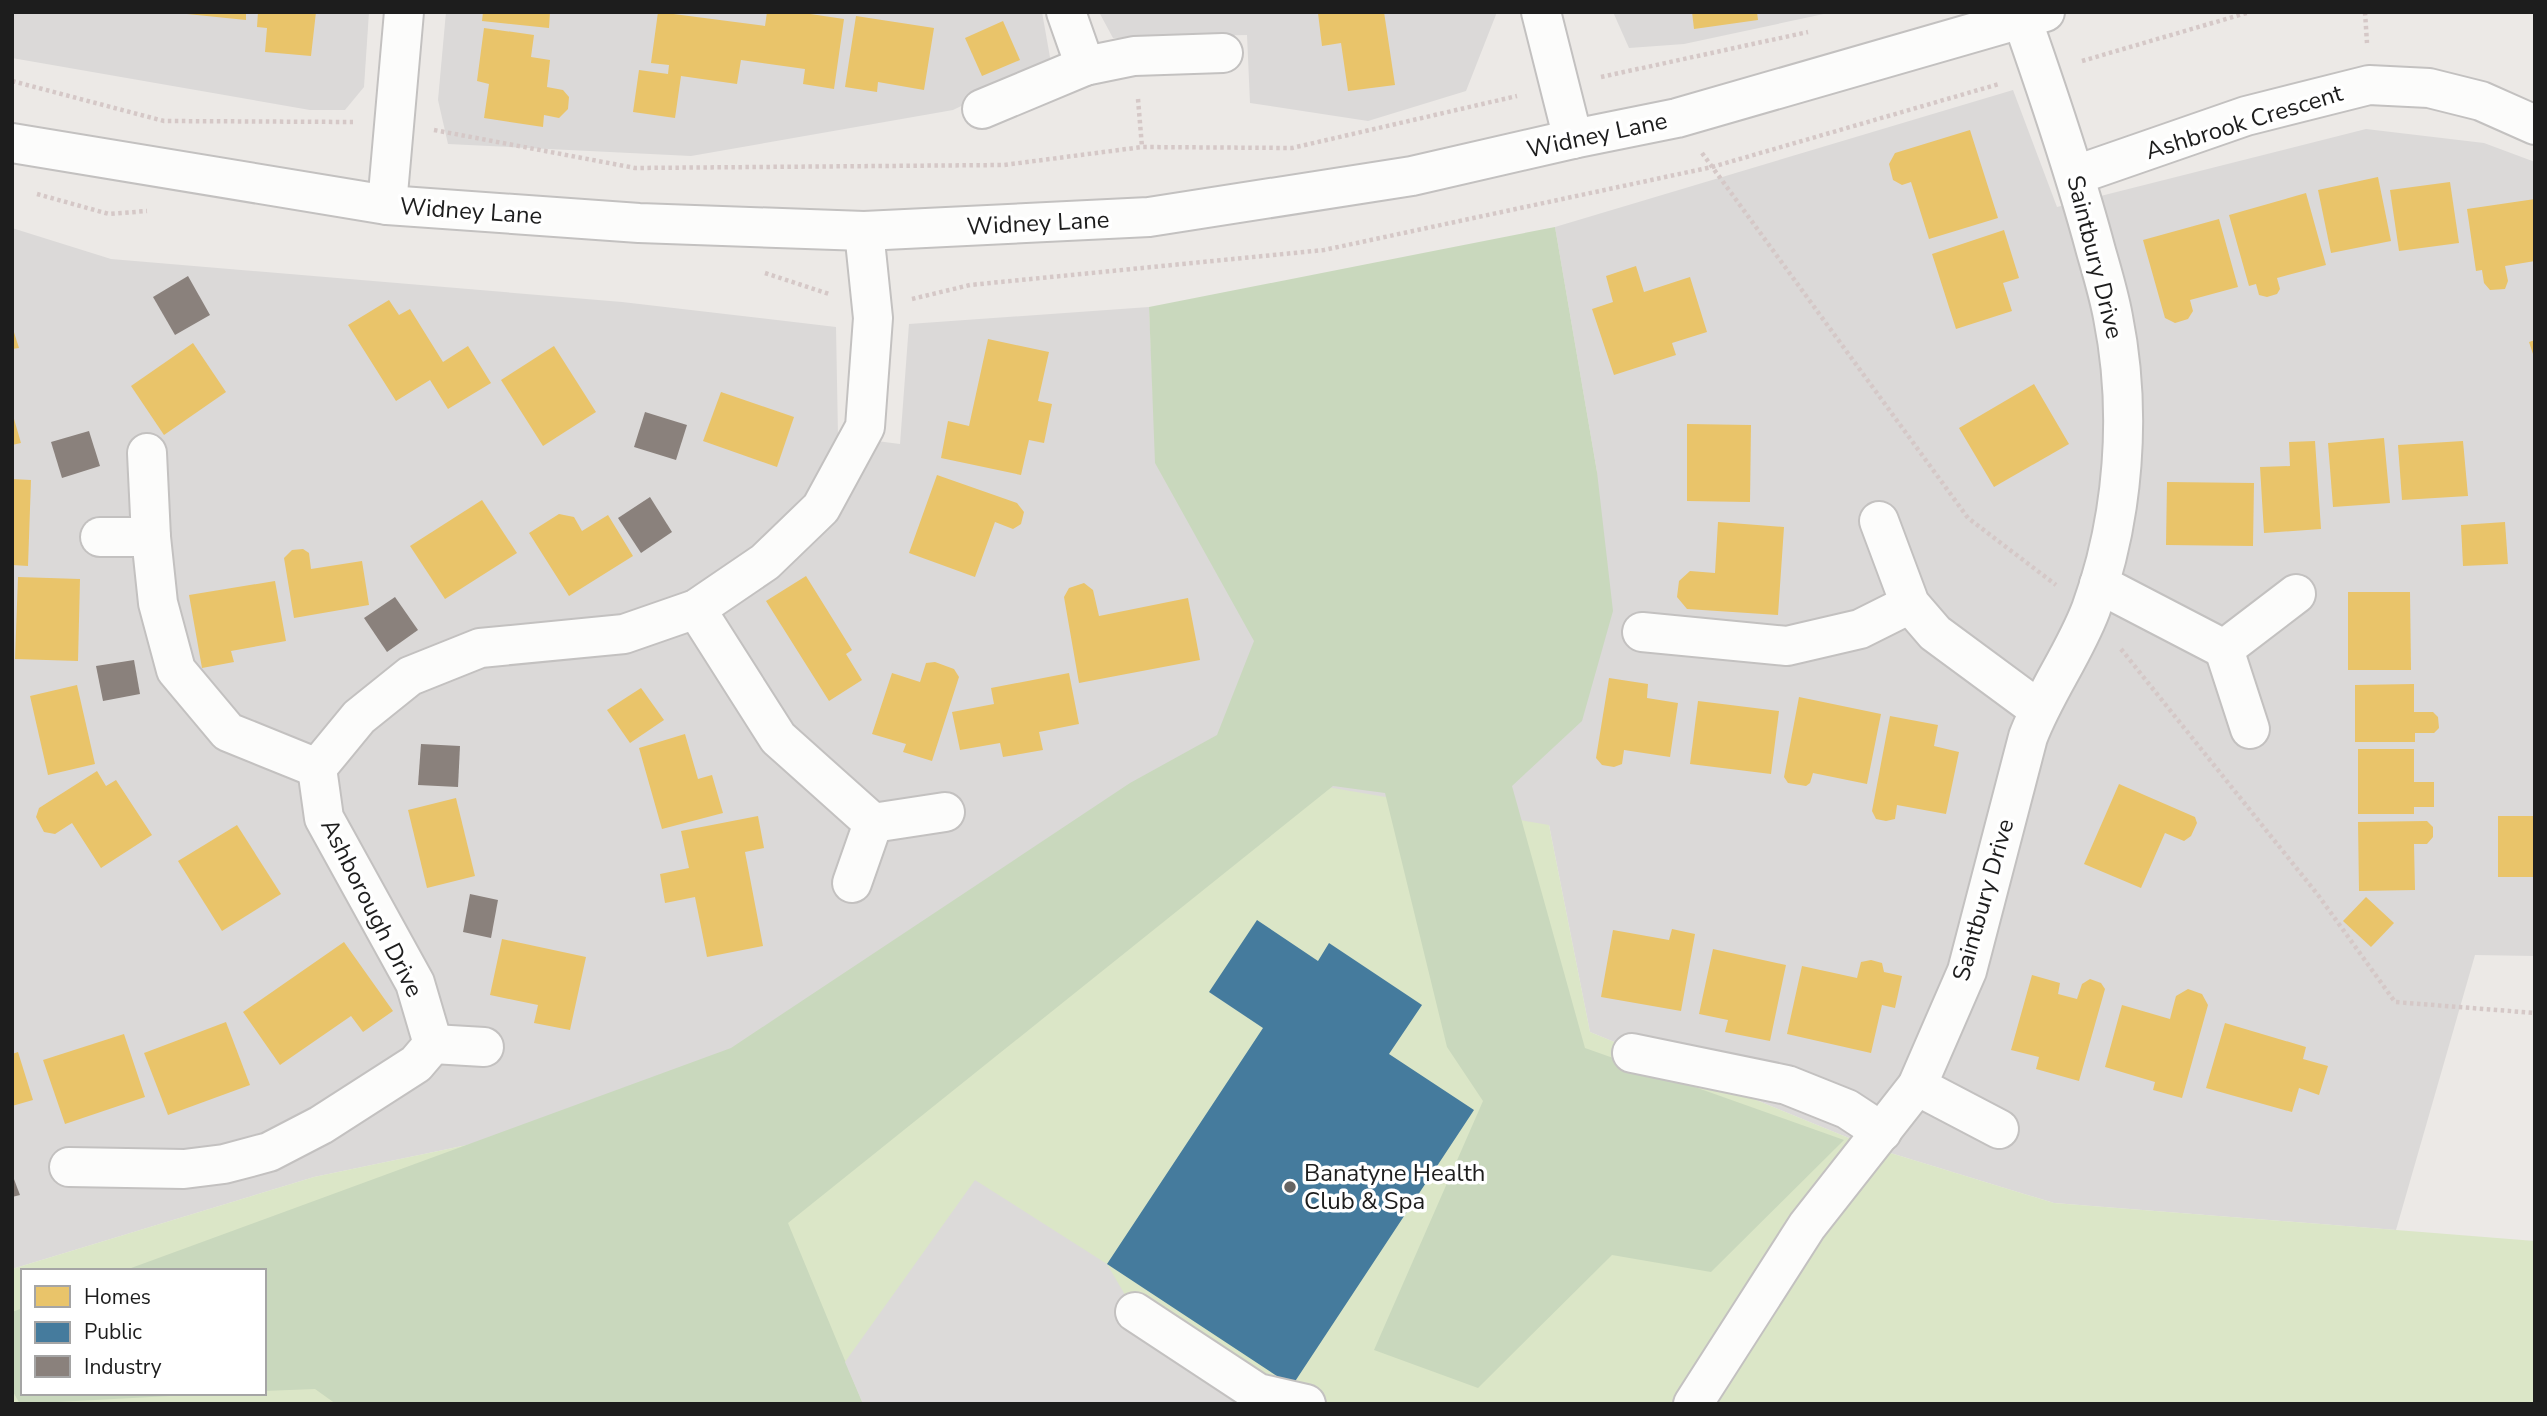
<svg xmlns="http://www.w3.org/2000/svg" width="2547" height="1416" viewBox="0 0 2547 1416" font-family="'Nunito Sans',sans-serif">
	<style>
		.residential { fill: #dbd9d8 }
		.grass { fill: #dbe6c7; fill-rule: evenodd }
		.forest { fill: #c9d8bd }
		.parking { fill: #dcdad9 }
		.homes { fill: #e9c46a }
		.public { fill: #457b9d }
		.industry { fill: #8a817c }
		.lines { fill: none; stroke-linecap: round; stroke-linejoin: round }
		.minor-casing { stroke: #c3c1c0; stroke-width: 42 }
		.path { stroke: #d5c8c7; stroke-width: 4.5; stroke-dasharray: 3.5 3.5; stroke-linecap: butt }
		.minor { stroke: #fcfcfb; stroke-width: 38 }
		.poi-dot { fill: #656463; stroke: #fff; stroke-width: 2.5 }
		.labels { text-anchor: middle; stroke-width: 7; stroke-linejoin: round; paint-order: stroke }
		.street-label { font-size: 24px; fill: #1d1d1d; stroke: #fff }
		.poi-label { font-size: 24px; fill: #1d1d1d; stroke: #fff; text-anchor: start }
	</style>
	<rect width="100%" height="100%" fill="#ece9e6"/>
	<!-- residential -->
	<g class="residential">
		<polygon points="12,12 369,12 364,87 345,110 310,110 12,58"/>
		<polygon points="446,12 1042,12 1051,63 953,110 691,156 448,144 438,100"/>
		<polygon points="1099,12 1497,12 1466,91 1368,121 1250,103 1247,35 1113,38"/>
		<polygon points="1613,12 1833,12 1684,44 1629,48"/>
		<polygon points="2013,90 2057,207 2366,129 2484,143 2535,162 2535,956 2475,955 2396,1230 2054,1203 1871,1147 1590,1032 1549,825 724,1091 314,1177 12,1269 12,228 111,259 622,302 836,327 838,436 900,444 909,324 1149,307 1156,463 1597,472 1555,227"/>
	</g>
	<!-- grass -->
	<path class="grass" d="M1221,769l328,56 41,207 281,115 183,56 481,38v163h-2523v-135l302,-92 410,-86zM23,1271h241v122h-241z"/>
	<!-- forest -->
	<g class="forest">
		<polygon points="1555,227 1597,472 1613,611 1582,721 1512,786 1585,1048 1844,1140 1711,1272 1612,1255 1478,1388 1374,1350 1483,1101 1447,1047 1385,793 1333,786 788,1223 863,1404 336,1404 315,1389 264,1391 264,1271 123,1271 731,1048 1130,783 1217,735 1254,641 1155,463 1149,307"/>
		<polygon points="23,1308 23,1393 226,1393 20,1404 12,1390 12,1312"/>
	</g>
	<!-- parking -->
	<polygon class="parking" points="975,1180 1107,1264 1135,1312 1306,1404 863,1404 845,1362"/>
	<!-- homes -->
	<g class="homes">
		<polygon points="187,12 246,12 246,20 187,14"/>
		<polygon points="258,12 316,12 311,56 265,52 267,28 257,27"/>
		<polygon points="483,12 550,12 549,28 482,21"/>
		<polygon points="658,12 765,26 767,12 797,12 844,19 834,89 803,84 805,69 741,60 737,84 681,76 675,118 633,112 639,70 668,74 669,65 651,63"/>
		<polygon points="1384,12 1395,85 1348,91 1341,43 1322,46 1318,13"/>
		<polygon points="1692,12 1757,12 1758,20 1694,29"/>
		<polygon points="856,16 934,28 924,90 878,82 877,92 845,87"/>
		<polygon points="1003,21 1020,60 982,76 965,38"/>
		<polygon points="484,28 534,35 531,57 550,60 547,87 563,90 569,97 568,109 559,118 544,115 543,127 484,118 489,84 477,81"/>
		<polygon points="1970,130 1998,218 1929,239 1911,182 1902,185 1893,180 1889,164 1895,153"/>
		<polygon points="2378,177 2391,241 2331,253 2318,190"/>
		<polygon points="2450,182 2459,243 2399,251 2390,190"/>
		<polygon points="2306,193 2326,265 2277,278 2280,289 2277,294 2267,297 2259,295 2256,284 2249,286 2229,215"/>
		<polygon points="2535,199 2535,261 2505,266 2508,281 2505,289 2490,290 2484,283 2482,270 2476,271 2467,209"/>
		<polygon points="2219,219 2238,287 2190,300 2193,311 2188,319 2175,323 2165,318 2143,240"/>
		<polygon points="2004,230 2019,278 2003,283 2012,311 1956,329 1932,254"/>
		<polygon points="1636,266 1644,292 1690,277 1707,332 1672,343 1676,355 1614,375 1592,309 1613,302 1606,276"/>
		<polygon points="389,300 399,315 410,309 443,362 468,346 491,383 448,409 430,380 396,401 348,325"/>
		<polygon points="12,326 19,348 12,349"/>
		<polygon points="988,339 1049,352 1038,401 1052,404 1044,443 1029,440 1021,475 941,458 948,421 969,426"/>
		<polygon points="2535,340 2535,357 2534,357 2529,342"/>
		<polygon points="193,343 226,392 164,435 131,386"/>
		<polygon points="554,346 596,412 543,446 501,380"/>
		<polygon points="2034,384 2069,444 1994,487 1959,428"/>
		<polygon points="721,392 794,417 777,467 703,441"/>
		<polygon points="12,412 21,443 12,445"/>
		<polygon points="1687,424 1751,425 1750,502 1687,501"/>
		<polygon points="2384,438 2390,503 2333,507 2328,443"/>
		<polygon points="2315,441 2321,529 2264,533 2260,467 2290,466 2289,442"/>
		<polygon points="2463,441 2468,496 2402,500 2398,445"/>
		<polygon points="937,475 1017,503 1024,512 1021,524 1013,529 995,522 975,577 909,553"/>
		<polygon points="12,479 31,480 28,566 12,565"/>
		<polygon points="2167,482 2254,483 2253,546 2166,545"/>
		<polygon points="482,500 517,553 445,599 410,546"/>
		<polygon points="559,514 574,517 582,531 608,515 633,556 569,596 529,533"/>
		<polygon points="1718,522 1784,527 1778,615 1687,609 1677,597 1679,581 1690,571 1715,573"/>
		<polygon points="2505,522 2508,564 2463,566 2461,525"/>
		<polygon points="303,549 309,553 311,569 362,561 369,605 294,618 284,558 292,550"/>
		<polygon points="806,576 852,650 846,654 862,680 829,701 766,601"/>
		<polygon points="18,577 80,579 78,661 15,659"/>
		<polygon points="275,581 286,641 231,651 234,662 202,668 189,595"/>
		<polygon points="1084,583 1093,590 1099,616 1188,598 1200,660 1079,683 1064,597 1069,588"/>
		<polygon points="2348,592 2410,592 2411,670 2348,670"/>
		<polygon points="935,662 954,669 959,677 932,761 903,752 906,744 872,734 892,673 920,682 926,663"/>
		<polygon points="1069,673 1079,724 1039,732 1043,750 1003,757 1000,743 960,750 952,712 994,704 991,688"/>
		<polygon points="1609,678 1648,684 1647,698 1678,703 1670,757 1624,750 1622,764 1614,767 1602,765 1596,758"/>
		<polygon points="2414,684 2414,712 2433,712 2438,717 2439,728 2434,733 2415,733 2415,742 2355,742 2355,685"/>
		<polygon points="77,685 95,764 48,775 30,696"/>
		<polygon points="641,688 664,720 630,743 607,710"/>
		<polygon points="1799,697 1881,714 1867,784 1813,773 1810,783 1806,786 1788,783 1784,777"/>
		<polygon points="1698,701 1779,711 1771,774 1690,764"/>
		<polygon points="1890,716 1938,725 1934,746 1959,752 1946,814 1897,805 1895,819 1886,821 1876,819 1872,811"/>
		<polygon points="685,734 698,779 712,775 723,813 662,829 639,748"/>
		<polygon points="2358,749 2414,749 2414,782 2434,782 2434,807 2414,807 2414,814 2358,814"/>
		<polygon points="97,771 106,786 116,780 152,835 101,868 72,823 55,834 44,832 36,817 39,808"/>
		<polygon points="2119,784 2195,817 2197,823 2191,836 2184,841 2165,833 2141,888 2084,864"/>
		<polygon points="456,798 475,876 427,888 408,810"/>
		<polygon points="758,816 764,848 745,852 763,946 707,957 695,897 665,903 660,874 689,868 681,831"/>
		<rect x="2498" y="816" width="37" height="61"/>
		<polygon points="2427,821 2433,827 2433,837 2427,844 2414,844 2415,890 2359,891 2358,822"/>
		<polygon points="237,825 281,894 222,931 178,861"/>
		<polygon points="2366,897 2394,923 2371,947 2343,921"/>
		<polygon points="1672,929 1695,934 1681,1011 1601,997 1613,930 1669,940"/>
		<polygon points="502,939 586,957 570,1030 534,1023 538,1005 490,995"/>
		<polygon points="344,942 393,1011 363,1032 351,1016 280,1065 243,1012"/>
		<polygon points="1713,949 1786,965 1770,1041 1725,1032 1728,1020 1699,1014"/>
		<polygon points="1871,960 1882,963 1884,972 1902,976 1895,1008 1882,1005 1871,1053 1787,1034 1802,966 1857,978 1861,962"/>
		<polygon points="2032,975 2060,983 2058,994 2077,999 2082,984 2090,979 2101,983 2105,989 2079,1081 2036,1069 2039,1057 2011,1050"/>
		<polygon points="2188,989 2202,994 2208,1005 2182,1098 2153,1090 2155,1082 2105,1067 2122,1005 2170,1019 2176,996"/>
		<polygon points="226,1022 250,1085 168,1115 144,1053"/>
		<polygon points="2225,1023 2306,1047 2303,1059 2328,1066 2319,1095 2299,1088 2292,1112 2206,1088"/>
		<polygon points="124,1034 145,1097 65,1124 43,1060"/>
		<polygon points="18,1052 33,1100 12,1106 12,1054"/>
	</g>
	<!-- public -->
	<polygon class="public" points="1257,920 1318,961 1329,943 1422,1005 1389,1054 1474,1110 1292,1386 1107,1264 1263,1028 1209,992"/>
	<!-- industry -->
	<g class="industry">
		<polygon points="188,276 210,315 175,335 153,297"/>
		<polygon points="645,412 687,425 676,460 634,447"/>
		<polygon points="89,431 100,466 62,478 51,442"/>
		<polygon points="650,497 672,532 641,553 618,518"/>
		<polygon points="395,597 418,630 387,652 364,618"/>
		<polygon points="134,660 140,694 103,701 96,666"/>
		<polygon points="421,744 460,746 458,787 418,785"/>
		<polygon points="470,894 498,900 491,938 463,932"/>
		<polygon points="12,1174 20,1195 12,1197"/>
	</g>
	<g class="lines">
		<!-- minor casing -->
		<g class="minor-casing">
			<g id="minor">
				<polyline points="1066,12 1085,66 1134,56 1223,53"/>
				<polyline points="1541,12 1573,139"/>
				<polyline points="982,109 1085,66"/>
				<polyline points="12,143 387,205 639,223 864,231 1149,217 1412,176 1573,139 1677,118 2045,12"/>
				<polyline points="2076,175 2246,116 2369,85 2429,88 2481,101 2535,125"/>
				<polyline points="387,205 404,12"/>
				<polyline points="147,453 151,537 158,603 176,670 228,732 317,768"/>
				<polyline points="1879,521 1910,604 1935,633 2038,709"/>
				<polyline points="100,537 151,537"/>
				<polyline points="2099,584 2224,649 2296,594"/>
				<polyline points="696,609 778,738 873,823 945,812"/>
				<polyline points="1642,632 1787,646 1860,629 1910,604"/>
				<polyline points="2224,649 2250,729"/>
				<polyline points="852,883 873,823"/>
				<polyline points="433,1044 484,1047"/>
				<polyline points="1632,1053 1787,1085 1847,1109 1882,1132"/>
				<polyline points="1917,1086 1999,1129"/>
				<polyline points="69,1167 184,1169 224,1164 269,1152 321,1125 416,1064 433,1044 415,983 324,818 317,768 359,717 410,676 480,648 624,634 696,609 765,562 821,508 865,427 873,318 864,231"/>
				<polyline points="1135,1312 1258,1393 1306,1404"/>
				<path d="M1693,1404l114,-178 110,-140 50,-115 61,-234c17,-45 46,-83 63,-128 33,-91 41,-197 22,-292 -4,-22 -11,-45 -17,-66 -21,-79 -47,-155 -74,-232"/>
			</g>
		</g>
		<!-- path -->
		<g class="path">
			<polyline points="2365,12 2367,43"/>
			<polyline points="2082,61 2250,12"/>
			<polyline points="1601,77 1808,32"/>
			<polyline points="12,81 164,121 353,122"/>
			<polyline points="1138,99 1142,147"/>
			<polyline points="434,130 635,168 1004,165 1142,147 1292,148 1517,96"/>
			<polyline points="1702,153 1968,518 2056,585"/>
			<polyline points="37,194 109,214 147,211"/>
			<polyline points="765,273 829,294"/>
			<polyline points="912,299 970,285 1324,250 1712,167 1999,84"/>
			<polyline points="2121,649 2318,895 2395,1002 2535,1013"/>
		</g>
		<!-- minor -->
		<use href="#minor" class="minor"/>
	</g>
	<!-- markers -->
	<circle class="poi-dot" cx="1290" cy="1187" r="7"/>
	<g class="labels">
		<!-- street labels -->
		<g class="street-label">
			<text transform="translate(2244 122) rotate(-17)" y="8">Ashbrook Crescent</text>
			<text transform="translate(1597 135) rotate(-12)" y="8">Widney Lane</text>
			<text transform="translate(471 211) rotate(4)" y="8">Widney Lane</text>
			<text transform="translate(1038 223) rotate(-3)" y="8">Widney Lane</text>
			<text transform="translate(2095 257) rotate(76)" y="8">Saintbury Drive</text>
			<text transform="translate(1983 900) rotate(-74)" y="8">Saintbury Drive</text>
			<text transform="translate(372 908) rotate(63)" y="8">Ashborough Drive</text>
		</g>
		<!-- poi labels -->
		<g class="poi-label">
			<text x="1304" y="1181">Banatyne Health<tspan x="1304" dy="28">Club &amp; Spa</tspan></text>
		</g>
	</g>
	<!-- border -->
	<rect width="2547" height="1416" fill="none" stroke="#1d1d1d" stroke-width="28"/>
	<!-- legend -->
	<rect x="21" y="1269" width="245" height="126" fill="#ffffff" stroke="#a5a5a5" stroke-width="2"/>
	<rect x="35" y="1286" width="35" height="21" fill="#e9c46a" stroke="#a5a5a5" stroke-width="2"/>
	<text x="84" y="1304" font-size="21" fill="#1d1d1d">Homes</text>
	<rect x="35" y="1322" width="35" height="21" fill="#457b9d" stroke="#a5a5a5" stroke-width="2"/>
	<text x="84" y="1339" font-size="21" fill="#1d1d1d">Public</text>
	<rect x="35" y="1356" width="35" height="21" fill="#8a817c" stroke="#a5a5a5" stroke-width="2"/>
	<text x="84" y="1374" font-size="21" fill="#1d1d1d">Industry</text>
</svg>
